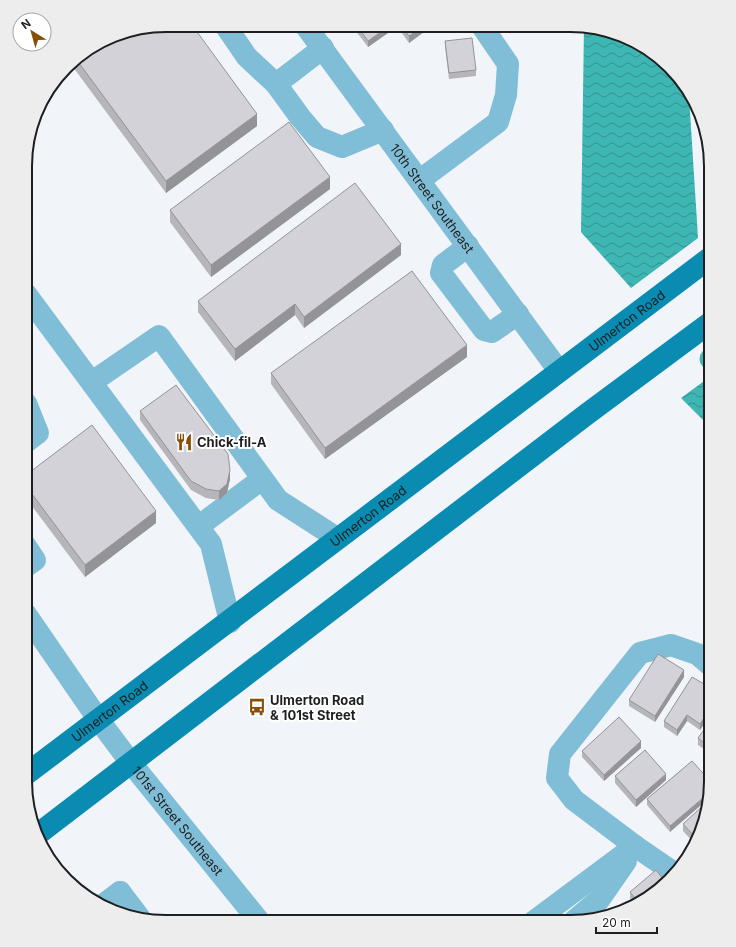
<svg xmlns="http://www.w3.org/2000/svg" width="736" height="947" viewBox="0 0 736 947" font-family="Inter,sans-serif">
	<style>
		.water { fill: url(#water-waves) }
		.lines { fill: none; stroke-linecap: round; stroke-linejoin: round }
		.canal { stroke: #3eb6b3; stroke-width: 21 }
		.minor { stroke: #80bed8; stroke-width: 22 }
		.major { stroke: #0a8bb1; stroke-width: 22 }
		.wall { fill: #b5b5ba }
		.shaded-wall { fill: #949397 }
		.building { fill: #d3d2d8; stroke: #949397 }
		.labels { text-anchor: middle; stroke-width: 4; stroke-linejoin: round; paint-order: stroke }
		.street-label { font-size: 13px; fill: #1e1f21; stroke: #fff }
		.poi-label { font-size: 13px; font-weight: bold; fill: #1e1f21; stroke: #fff; text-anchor: start }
		.rim { fill: none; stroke: #1e1f21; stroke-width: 2 }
	</style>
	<defs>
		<pattern id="water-waves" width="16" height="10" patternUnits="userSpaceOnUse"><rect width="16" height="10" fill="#3eb6b3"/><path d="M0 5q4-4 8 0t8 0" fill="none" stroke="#339391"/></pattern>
	</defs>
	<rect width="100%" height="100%" fill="#f1f4f9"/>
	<!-- water -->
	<g class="water">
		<polygon points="584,26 588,26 648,49 689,96 698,238 631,288 581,232"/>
		<polygon points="711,376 711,428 681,398"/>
	</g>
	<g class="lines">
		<!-- canal -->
		<polyline class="canal" points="710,359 711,359"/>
		<!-- minor -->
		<g class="minor">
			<polyline points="225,25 247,57 276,84 323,48"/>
			<path id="s1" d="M305,25l254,346"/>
			<polyline points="276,84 300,117 317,137 342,147 383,130"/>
			<polyline points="420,180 498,122 506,95 508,64 482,26"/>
			<polyline points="468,246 443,265 441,273 484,330 492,332 518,314"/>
			<polyline points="26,294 211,544 230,622"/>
			<polyline points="92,382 159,336 278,500 337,538"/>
			<polyline points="26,442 38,433 26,403"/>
			<polyline points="199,526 262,479"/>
			<polyline points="25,567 35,560 25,545"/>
			<path id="s2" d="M25,613l73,106 33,44 128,158"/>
			<polyline points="673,872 635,846 574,800 557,778 560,754 640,653 671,645 697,654 711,666"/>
			<polyline points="120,892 139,917"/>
			<polyline points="104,904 120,892"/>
			<polyline points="574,921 599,900 626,861"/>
			<polyline points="533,922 635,846"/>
		</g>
		<!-- major -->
		<g class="major">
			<path id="s3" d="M25,775l686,-518"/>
			<polyline points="38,834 587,414 711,322"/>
		</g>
	</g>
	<!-- wall -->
	<g class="wall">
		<polygon points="352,26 387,26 388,33 368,47"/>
		<polygon points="397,26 432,26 409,43"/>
		<polygon points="121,33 257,126 166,193 70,63 73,60"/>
		<polygon points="445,41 476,70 476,76 449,79 445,47"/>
		<polygon points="330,189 211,277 170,222 170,210"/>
		<polygon points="401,255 304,328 295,315 235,361 198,312 198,301"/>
		<polygon points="467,357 325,459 271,384 271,373"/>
		<polygon points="140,411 230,479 227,493 219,500 206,498 191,490 140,420"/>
		<polygon points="26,475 156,523 85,577 26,498"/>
		<polygon points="711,594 711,613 705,607 705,601"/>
		<polygon points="684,677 655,722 629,706 629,700"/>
		<polygon points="711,688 711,714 700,730 687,721 677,736 664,727 664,721"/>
		<polygon points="711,720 711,754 698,745 698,738"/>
		<polygon points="641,748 604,781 582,757 582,751"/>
		<polygon points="692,761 670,832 647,805 647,799"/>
		<polygon points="615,776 666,780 636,807 615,783"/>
		<polygon points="706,803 693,842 683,831 683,824"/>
		<polygon points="664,880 635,905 630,898 630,892"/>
	</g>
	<!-- shaded-wall -->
	<g class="shaded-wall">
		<polygon points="424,26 432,26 409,43 409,36"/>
		<polygon points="388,27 388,33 368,47 368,41"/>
		<polygon points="257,114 257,126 166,193 166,181"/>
		<polygon points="330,177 330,189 211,277 211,265"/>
		<polygon points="401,244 401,255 304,328 304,317"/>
		<polygon points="295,304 295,315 235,361 235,349"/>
		<polygon points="467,345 467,357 325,459 325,448"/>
		<polygon points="230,470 230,479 227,493 219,500 219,491"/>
		<polygon points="156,511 156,523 85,577 85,565"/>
		<polygon points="684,670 684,677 655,722 655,716"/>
		<polygon points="711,707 711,714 700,730 700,724"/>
		<polygon points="687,715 687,721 677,736 677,730"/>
		<polygon points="641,741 641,748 604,781 604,775"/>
		<polygon points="666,774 666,780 636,807 636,800"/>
		<polygon points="710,792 707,800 670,832 670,826"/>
	</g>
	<!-- building -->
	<g class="building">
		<polygon points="166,25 192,25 257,114 166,181 76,59 121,33"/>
		<polygon points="357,26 387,26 388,27 368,41"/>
		<polygon points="401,26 424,26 409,36"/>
		<polygon points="472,38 476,70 449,73 445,41"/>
		<polygon points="289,122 330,177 211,265 170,210"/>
		<polygon points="355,183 401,244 304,317 295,304 235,349 198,301"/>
		<polygon points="412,271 467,345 325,448 271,373"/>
		<polygon points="176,385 228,454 230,470 227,484 219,491 206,489 191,481 140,411"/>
		<polygon points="92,425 156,511 85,565 26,486 26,475"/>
		<polygon points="711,594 711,607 705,601"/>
		<polygon points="658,654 684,670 655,716 629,700"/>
		<polygon points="692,677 711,688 711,707 700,724 687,715 677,730 664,721"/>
		<polygon points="619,717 641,741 604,775 582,751"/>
		<polygon points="711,720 711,748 698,738"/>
		<polygon points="645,750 666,774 636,800 615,776"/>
		<polygon points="692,761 711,782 711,790 710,792 670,826 647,799"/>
		<polygon points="706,803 695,837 683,824"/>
		<polygon points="656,870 664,880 638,902 630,892"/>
	</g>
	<!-- icons -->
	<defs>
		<g id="restaurant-bare" transform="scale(1.38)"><path d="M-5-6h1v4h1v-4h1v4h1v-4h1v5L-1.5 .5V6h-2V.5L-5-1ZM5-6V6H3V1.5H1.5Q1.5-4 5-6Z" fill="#884e05" stroke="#fff" stroke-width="2.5" paint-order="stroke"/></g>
		<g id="bus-bare" transform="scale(1.38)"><path d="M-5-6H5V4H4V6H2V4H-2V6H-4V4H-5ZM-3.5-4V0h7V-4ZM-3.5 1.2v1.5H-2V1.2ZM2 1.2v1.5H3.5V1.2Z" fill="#884e05" stroke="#fff" stroke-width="2.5" paint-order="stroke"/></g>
	</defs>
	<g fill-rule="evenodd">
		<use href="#restaurant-bare" x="184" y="442"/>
		<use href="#bus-bare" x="257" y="707"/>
	</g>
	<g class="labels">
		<!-- street labels -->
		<g class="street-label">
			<text dy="5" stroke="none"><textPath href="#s1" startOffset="215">10th Street Southeast</textPath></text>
			<text dy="5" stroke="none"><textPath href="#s3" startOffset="754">Ulmerton Road</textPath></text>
			<text dy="5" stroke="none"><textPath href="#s3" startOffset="430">Ulmerton Road</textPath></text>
			<text dy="5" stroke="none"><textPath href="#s3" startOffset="106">Ulmerton Road</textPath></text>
			<text dy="5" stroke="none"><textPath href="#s2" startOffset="258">101st Street Southeast</textPath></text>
		</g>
		<!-- poi labels -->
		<g class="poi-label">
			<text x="197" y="447">Chick-fil-A</text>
			<text x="270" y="705">Ulmerton Road<tspan x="270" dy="15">&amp; 101st Street</tspan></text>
		</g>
	</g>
	<!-- crop -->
	<path d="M0 0H736V947H0ZM166 32H570A134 134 0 0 1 704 166V781A134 134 0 0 1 570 915H166A134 134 0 0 1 32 781V166A134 134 0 0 1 166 32Z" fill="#ededed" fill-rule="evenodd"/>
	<path class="rim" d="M166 32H570A134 134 0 0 1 704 166V781A134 134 0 0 1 570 915H166A134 134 0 0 1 32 781V166A134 134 0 0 1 166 32Z"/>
	<!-- north arrow -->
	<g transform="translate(32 32) rotate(323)"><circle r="19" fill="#ffffff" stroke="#a5a5a6"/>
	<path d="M0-3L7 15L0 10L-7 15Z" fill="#884e05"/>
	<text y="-6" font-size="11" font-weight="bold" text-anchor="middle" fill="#1e1f21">N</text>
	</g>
	<!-- scale -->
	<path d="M596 927v6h61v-6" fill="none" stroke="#1e1f21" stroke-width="2"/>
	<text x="602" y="927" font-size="12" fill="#1e1f21" stroke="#ffffff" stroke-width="3" paint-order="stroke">20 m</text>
</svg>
